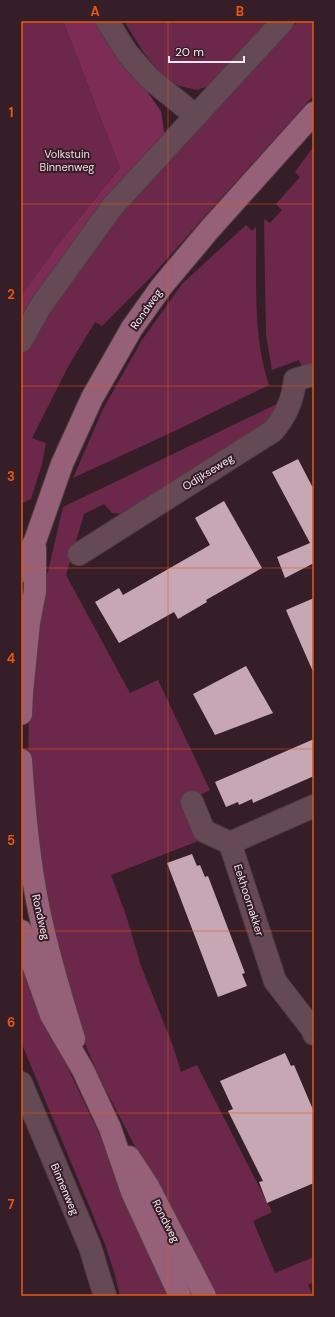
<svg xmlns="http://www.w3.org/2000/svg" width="335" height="1317" viewBox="0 0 335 1317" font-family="'DM Sans',sans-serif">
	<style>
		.green { fill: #6c284a }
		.forest { fill: #7c2c55 }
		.building { fill: #c6a7b3 }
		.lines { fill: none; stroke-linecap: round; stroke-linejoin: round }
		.minor-casing { stroke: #513d46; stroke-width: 24 }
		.major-casing { stroke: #513d46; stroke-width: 24 }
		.minor { stroke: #654a55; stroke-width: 22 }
		.major { stroke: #966178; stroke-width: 22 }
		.grid { fill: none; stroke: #e8590c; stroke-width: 1; stroke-opacity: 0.55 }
		.labels { text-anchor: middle; stroke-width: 4; stroke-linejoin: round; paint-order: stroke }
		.park-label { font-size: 11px; fill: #f0d7e1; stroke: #351e28 }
		.street-label { font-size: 11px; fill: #f8e7ee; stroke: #351e28 }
		.neatline { fill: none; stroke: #e8590c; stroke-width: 1.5 }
		.grid-label { font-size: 13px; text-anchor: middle; font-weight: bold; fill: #e8590c }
	</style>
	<rect width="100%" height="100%" fill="#351e28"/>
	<!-- green -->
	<g class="green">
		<polygon points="21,21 63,21 120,168 55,248 21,297"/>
		<polygon points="124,21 278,21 223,81 197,90 179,86 160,73 142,50"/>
		<polygon points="298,21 314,21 314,95 197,225 152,276 102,326 95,322 69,365 32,438 46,443 42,464 31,499 21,504 21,351 114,218 230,95"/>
		<polygon points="314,146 314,368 303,370 299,360 272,370 266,335 264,219 270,223 282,210 276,204 300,177 295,172"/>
		<path d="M246,225l6,6 4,-4c1,52 -4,108 13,158l-88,43 -108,50 30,-69 39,-69 40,-56z"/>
		<polygon points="281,402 272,421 125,514 112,513 104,504 84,514 66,575 130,693 158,680 210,790 183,804 201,840 111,875 126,915 141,966 173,1046 181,1072 197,1065 272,1212 253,1221 275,1273 314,1257 314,1282 308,1285 313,1296 213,1296 102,1083 81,1035 43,893 28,761 29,707 32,661 46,580 63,507"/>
		<polygon points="21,954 43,1016 104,1144 172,1296 120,1296 115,1275 105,1244 21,1042"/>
	</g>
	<!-- forest -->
	<polygon class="forest" points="63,21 96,21 120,62 143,86 161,111 165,138 54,269 21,325 21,297 29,285 55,248 120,168"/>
	<!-- building -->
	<g class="building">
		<polygon points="298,459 314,490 314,563 285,578 277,557 310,543 272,472"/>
		<polygon points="224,501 262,568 206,600 207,602 178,619 174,612 119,643 95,602 119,588 123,595 210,545 195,518"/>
		<polygon points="314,598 314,674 286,610"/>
		<polygon points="246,666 273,713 215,735 193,694"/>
		<polygon points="314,739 314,776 253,803 252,799 239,805 238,802 226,807 215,782"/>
		<polygon points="192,854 197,866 200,865 205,877 208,876 245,973 242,974 247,986 218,997 167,863"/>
		<polygon points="285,1053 291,1066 294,1065 314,1112 314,1183 267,1203 259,1182 263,1181 228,1111 233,1109 220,1081"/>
	</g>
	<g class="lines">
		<!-- minor casing -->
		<g class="minor-casing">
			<g id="minor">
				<polyline points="107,21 127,53 149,78 196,116"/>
				<polyline points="21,341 40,307 112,207 283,21"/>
				<path d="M79,554l194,-123c13,-15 20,-32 22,-51l19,-6"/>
				<polyline points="192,802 204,831 230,843"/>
				<polyline points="314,806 230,843 275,981 312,1029 314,1034"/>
				<polyline points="21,1083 90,1247 105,1296"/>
			</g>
		</g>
		<!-- major casing -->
		<g class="major-casing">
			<g id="major">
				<polyline points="21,571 35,541 62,464 92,398 132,328 162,286 209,230 314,113"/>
				<polyline points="21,714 22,692 29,623 35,591 35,549"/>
				<path d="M21,760c3,47 7,94 16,140 9,47 23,93 37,139"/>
				<polyline points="21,931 51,1015 83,1070 110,1128 132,1192 180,1296"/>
				<polyline points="129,1157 148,1186 205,1296"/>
			</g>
		</g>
		<!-- minor -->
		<use href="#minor" class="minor"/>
		<!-- major -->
		<use href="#major" class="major"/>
	</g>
	<!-- grid -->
	<path class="grid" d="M168,21v1275M21,204h293M21,386h293M21,568h293M21,749h293M21,931h293M21,1113h293"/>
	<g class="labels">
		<!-- park labels -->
		<g class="park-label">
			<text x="67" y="158">Volkstuin<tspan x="67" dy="13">Binnenweg</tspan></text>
		</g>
		<!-- street labels -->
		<g class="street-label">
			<text transform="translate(146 309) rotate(-55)" y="4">Rondweg</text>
			<text transform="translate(208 472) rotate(-32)" y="4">Odijkseweg</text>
			<text transform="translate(249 900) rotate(72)" y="4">Eekhoornakker</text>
			<text transform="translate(41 917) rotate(77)" y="4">Rondweg</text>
			<text transform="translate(65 1189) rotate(67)" y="4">Binnenweg</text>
			<text transform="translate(166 1221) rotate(63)" y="4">Rondweg</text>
		</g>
	</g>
	<!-- border -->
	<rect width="335" height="1317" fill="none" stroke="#351e28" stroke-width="44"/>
	<!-- scale -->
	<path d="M169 56v6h75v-6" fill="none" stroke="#f8e7ee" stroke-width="2"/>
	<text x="175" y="56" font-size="12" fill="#f8e7ee" stroke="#351e28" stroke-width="3" paint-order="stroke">20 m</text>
	<rect x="22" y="22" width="291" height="1273" class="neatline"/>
	<g class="grid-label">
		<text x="95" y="16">A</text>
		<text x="240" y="16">B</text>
		<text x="11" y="117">1</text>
		<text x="11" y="299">2</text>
		<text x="11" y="481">3</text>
		<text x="11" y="663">4</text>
		<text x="11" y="845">5</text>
		<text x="11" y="1027">6</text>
		<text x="11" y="1209">7</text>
	</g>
</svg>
